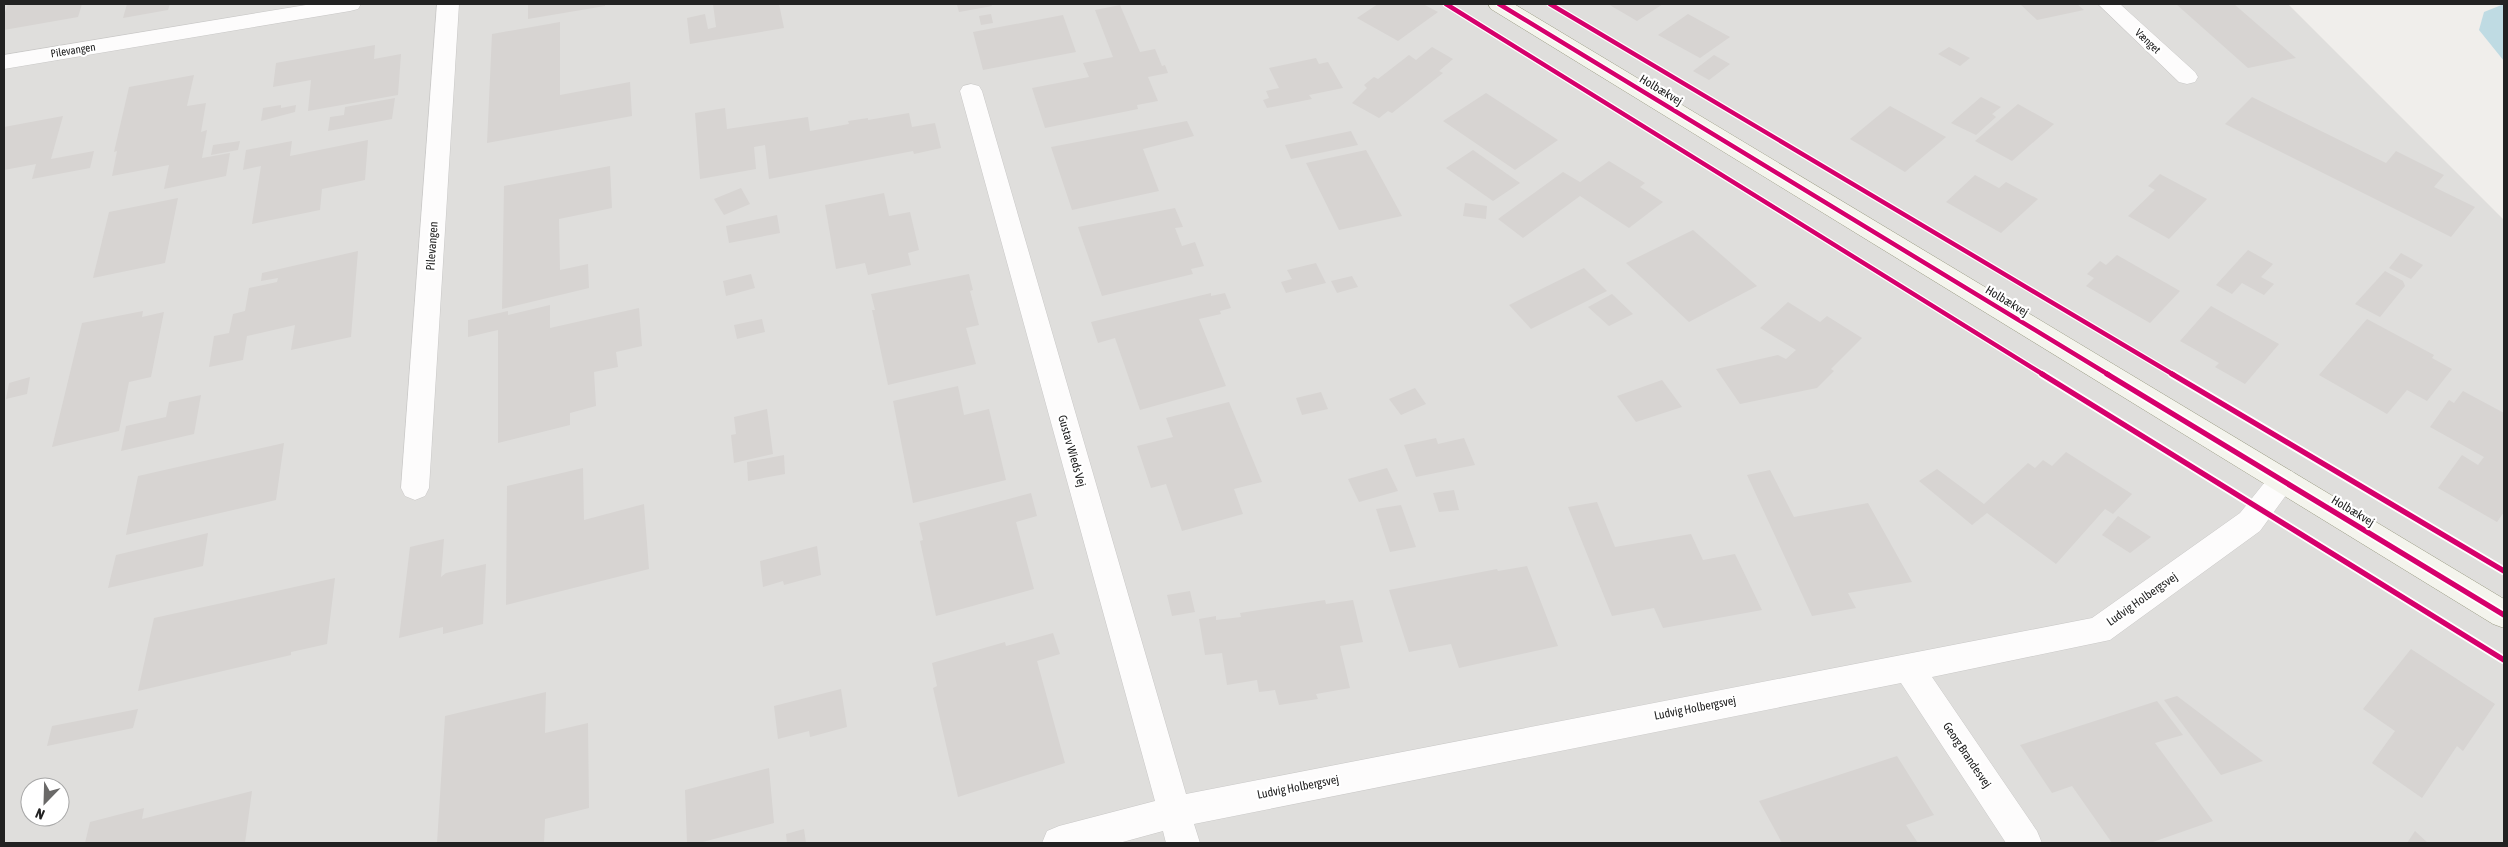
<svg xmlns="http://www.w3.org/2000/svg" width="2508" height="847" viewBox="0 0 2508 847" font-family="'Asap Condensed',sans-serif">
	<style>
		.residential { fill: #dfdedc; fill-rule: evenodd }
		.water { fill: #bfdbe3 }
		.building { fill: #d7d4d2 }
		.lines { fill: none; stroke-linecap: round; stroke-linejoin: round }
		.street-casing { stroke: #c9c8c7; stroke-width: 1 }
		.secondary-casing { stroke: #999a82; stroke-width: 1 }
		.street { fill: #fdfcfc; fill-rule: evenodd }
		.secondary { fill: #f4f4ed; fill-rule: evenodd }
		.cycleway-far1-casing { stroke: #fff; stroke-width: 7 }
		.cycleway-casing { stroke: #fff; stroke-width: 9 }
		.cycleway-far1 { stroke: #d6006c; stroke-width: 4.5 }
		.cycleway { stroke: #d6006c; stroke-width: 5.5 }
		.labels { text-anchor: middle; stroke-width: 4.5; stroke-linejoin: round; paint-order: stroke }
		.far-street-label { font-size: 11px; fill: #222; stroke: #fff }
		.street-label { font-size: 12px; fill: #222; stroke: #fff }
	</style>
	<rect width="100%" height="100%" fill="#f0eeeb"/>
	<!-- residential -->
	<path class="residential" d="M4,4h2284l216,216v623h-2500zM30,787h30v30h-30z"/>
	<!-- water -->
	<polygon class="water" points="2504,4 2504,61 2479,30 2484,12"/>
	<!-- building -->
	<g class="building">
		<polygon points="8,4 82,4 78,17 4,30 4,15"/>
		<polygon points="127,4 170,4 168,10 123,18"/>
		<polygon points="528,4 605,4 605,6 528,19"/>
		<polygon points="713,4 779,4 784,28 690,44 687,18 705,14 708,29 716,27"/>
		<polygon points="965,4 991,4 992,6 959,12 957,5"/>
		<polygon points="1378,4 1423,4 1438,12 1398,41 1357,18"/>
		<polygon points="1608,4 1663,4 1637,21"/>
		<polygon points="2020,4 2077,4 2084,10 2037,20"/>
		<polygon points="2176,4 2234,4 2296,58 2248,68"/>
		<polygon points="1120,5 1140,52 1155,49 1162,66 1165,65 1168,73 1148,77 1158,101 1137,105 1138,109 1045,128 1032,88 1089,77 1083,63 1113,57 1095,10"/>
		<polygon points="991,14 993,23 981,25 979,16"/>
		<polygon points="1688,14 1730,37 1700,58 1658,35"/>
		<polygon points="1063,15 1076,52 983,70 973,32"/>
		<polygon points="560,22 560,95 630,82 632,116 487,143 492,34"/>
		<polygon points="375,45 374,59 401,54 398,95 308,111 311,80 273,87 276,63"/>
		<polygon points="1432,47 1453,59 1439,71 1443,73 1392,113 1388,111 1379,118 1352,103 1367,88 1364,85 1374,77 1378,79 1409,55 1416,60"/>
		<polygon points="1949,47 1970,58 1960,66 1938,54"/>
		<polygon points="1714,55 1730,64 1709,80 1693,71"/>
		<polygon points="1316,58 1319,64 1328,62 1343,88 1309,95 1312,99 1267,108 1263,100 1269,98 1266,91 1279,88 1269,68"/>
		<polygon points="194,75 187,106 206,103 201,132 207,130 202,158 230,153 226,176 164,189 169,165 112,176 117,151 114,152 129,87"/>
		<polygon points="1486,93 1558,140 1515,170 1443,121"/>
		<polygon points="1981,97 2001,107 1992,114 1996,117 1976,135 1951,123"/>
		<polygon points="2252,97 2386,163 2396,151 2444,175 2434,187 2475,207 2451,237 2225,124"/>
		<polygon points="395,98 392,119 328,131 330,117 344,115 345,107"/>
		<polygon points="2018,104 2054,124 2012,161 1975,141"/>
		<polygon points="281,105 281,108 296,105 295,112 261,121 263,108"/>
		<polygon points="1890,106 1946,137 1905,172 1850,139"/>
		<polygon points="725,108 727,129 808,117 810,131 849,124 848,121 868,118 868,120 909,113 912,127 935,123 941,148 914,154 913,151 769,179 765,145 754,147 756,169 700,179 695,113"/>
		<polygon points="63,116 51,159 94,151 90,168 32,179 36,164 4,170 4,127"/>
		<polygon points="1187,121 1194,136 1143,149 1159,191 1072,210 1051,147"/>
		<polygon points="1351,131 1358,145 1291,159 1285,145"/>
		<polygon points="368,140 365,180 322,189 320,210 252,224 261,166 243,170 246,150 292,141 290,156"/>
		<polygon points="240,141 238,150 211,155 213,145"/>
		<polygon points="1366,150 1402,216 1339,230 1306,163"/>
		<polygon points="1473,150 1520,183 1493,201 1446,168"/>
		<polygon points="1609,161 1645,183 1640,187 1663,202 1629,228 1580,196 1523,238 1498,219 1563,172 1580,182"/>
		<polygon points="610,166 612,208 559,219 560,270 588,264 589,288 502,309 504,186"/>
		<polygon points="2160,174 2207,199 2169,239 2128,216 2155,190 2148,186"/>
		<polygon points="1975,175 1999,188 2006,182 2038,199 2001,233 1946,202"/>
		<polygon points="741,188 750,204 724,215 714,199"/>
		<polygon points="884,193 889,216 910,212 919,250 908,253 911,265 868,275 865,263 836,269 825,205"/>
		<polygon points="178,198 165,263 93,278 109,212"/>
		<polygon points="1465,203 1487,206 1486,219 1463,216"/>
		<polygon points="1175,208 1183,227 1175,228 1182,246 1195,242 1204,266 1191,269 1193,274 1102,296 1078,227"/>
		<polygon points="777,215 780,233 729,243 726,226"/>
		<polygon points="1693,230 1757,286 1689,322 1626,263"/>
		<polygon points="2248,250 2273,264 2261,277 2274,284 2264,295 2242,283 2232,294 2216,285"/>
		<polygon points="358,251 351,337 291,350 295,325 247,336 243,360 209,367 214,336 229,333 233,314 245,311 249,288 277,282 278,278 261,281 262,273"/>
		<polygon points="2401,253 2423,265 2411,279 2389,268"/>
		<polygon points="2117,255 2180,291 2150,323 2086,286 2094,278 2087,274 2100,261 2106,265"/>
		<polygon points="1316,263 1326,283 1286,293 1281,282 1292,279 1287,270"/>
		<polygon points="1584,268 1607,291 1531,329 1509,305"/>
		<polygon points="2385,271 2403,281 2405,286 2380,317 2355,304"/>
		<polygon points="751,274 755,288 726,296 723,281"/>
		<polygon points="969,274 973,290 970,291 979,325 966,328 976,364 888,385 872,310 875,310 871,294"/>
		<polygon points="1352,276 1358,287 1337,293 1331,281"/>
		<polygon points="1211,293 1211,296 1225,293 1231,308 1220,311 1221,314 1199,319 1226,386 1140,410 1115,338 1098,343 1091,322"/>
		<polygon points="1612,294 1633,314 1609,326 1588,307"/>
		<polygon points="1788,302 1820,322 1827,316 1862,338 1831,369 1834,371 1817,388 1740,404 1716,369 1778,355 1786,359 1796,350 1760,328"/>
		<polygon points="550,305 550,328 639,308 642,346 616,352 618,367 594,372 596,406 570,413 570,425 498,443 498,330 468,337 468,320 508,311 508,315"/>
		<polygon points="2211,306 2279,344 2245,384 2215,367 2219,363 2180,341"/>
		<polygon points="143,311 142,317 164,312 151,377 129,382 119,431 52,447 82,323"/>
		<polygon points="762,319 765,332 737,339 734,325"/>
		<polygon points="2367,319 2434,355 2432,358 2452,369 2427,401 2407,390 2387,414 2319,375"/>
		<polygon points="30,377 27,394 6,399 9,383"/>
		<polygon points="1662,380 1682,407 1636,422 1617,396"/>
		<polygon points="958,386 964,415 989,409 1006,480 913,503 893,401"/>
		<polygon points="1415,388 1426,404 1401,415 1389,399"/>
		<polygon points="2463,391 2504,413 2504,512 2497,522 2438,488 2462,455 2478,465 2484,457 2430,427 2449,400 2454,403"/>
		<polygon points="1321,392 1328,409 1302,415 1296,398"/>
		<polygon points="201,395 194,434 121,451 126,426 166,417 169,402"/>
		<polygon points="1229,402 1262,482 1234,489 1243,514 1182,531 1166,484 1151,488 1137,446 1173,437 1166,418"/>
		<polygon points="767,409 773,454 734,463 731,435 736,434 734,417"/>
		<polygon points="1436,438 1438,444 1464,438 1475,465 1416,477 1404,445"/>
		<polygon points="284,443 276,500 126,535 138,476"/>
		<polygon points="2066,452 2132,494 2113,514 2105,509 2056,564 1987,513 1972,525 1919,481 1937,469 1984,504 2028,463 2035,468 2043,460 2052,466"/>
		<polygon points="784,455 785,474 748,481 747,462"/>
		<polygon points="583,468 584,520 644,504 649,569 506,605 507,486"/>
		<polygon points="1387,468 1398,491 1359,502 1348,479"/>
		<polygon points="1770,470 1794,517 1868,503 1912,582 1848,593 1856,608 1812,616 1747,475"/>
		<polygon points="1454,490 1459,510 1439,512 1433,493"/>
		<polygon points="1031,493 1037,516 1016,522 1034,589 936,616 920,541 923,540 919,523"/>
		<polygon points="1597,502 1615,547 1691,534 1703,560 1735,554 1762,610 1663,628 1654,608 1612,616 1568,507"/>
		<polygon points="1401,505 1416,547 1390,552 1376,509"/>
		<polygon points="2118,516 2151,537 2130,553 2102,535"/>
		<polygon points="208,533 203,566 108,588 116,555"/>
		<polygon points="444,539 441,577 446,573 486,564 483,624 443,634 443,627 399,638 410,547"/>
		<polygon points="817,546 821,575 784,585 783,581 763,587 760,561"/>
		<polygon points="1527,566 1558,646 1459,668 1451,644 1409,652 1389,590 1497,569 1498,571"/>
		<polygon points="335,578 327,644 291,652 291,655 138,691 154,618"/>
		<polygon points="1190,591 1195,612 1172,616 1167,595"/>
		<polygon points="1325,600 1326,604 1353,600 1363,642 1340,646 1350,688 1316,694 1318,699 1279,705 1275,690 1259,692 1257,680 1227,685 1222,653 1205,655 1199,619 1216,616 1216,620 1241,617 1240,613"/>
		<polygon points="1053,633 1060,654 1037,661 1065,763 958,797 933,688 937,686 932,663 1005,642 1006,646"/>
		<polygon points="2411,649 2495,704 2463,751 2457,746 2422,798 2372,763 2395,731 2363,709"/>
		<polygon points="841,689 847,727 810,737 809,731 778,739 774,706"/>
		<polygon points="546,692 545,733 588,723 589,808 545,819 544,843 437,843 445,716"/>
		<polygon points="2177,696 2263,761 2221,775 2164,700"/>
		<polygon points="2157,701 2183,735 2155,743 2213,821 2150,843 2112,843 2072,786 2052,793 2020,745"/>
		<polygon points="138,709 133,728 47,746 52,726"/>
		<polygon points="1897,756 1934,815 1906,825 1918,843 1782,843 1759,801"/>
		<polygon points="769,768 774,823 699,843 687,843 685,790"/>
		<polygon points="252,791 245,843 85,843 90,822 144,808 142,819"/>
		<polygon points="804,829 806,843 787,843 786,834"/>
		<polygon points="2415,831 2428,843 2407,843"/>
	</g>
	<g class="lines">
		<!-- street casing -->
		<g class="street-casing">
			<g id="street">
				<polygon points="312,4 361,4 358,9 350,11 4,69 4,55"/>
				<polygon points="437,4 459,4 429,488 425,496 415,500 405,496 401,488"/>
				<polygon points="2098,4 2120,4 2195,72 2198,77 2195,82 2187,84 2179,82"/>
				<polygon points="971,84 979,86 982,91 1186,794 2092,618 2240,513 2273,472 2283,468 2293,472 2297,480 2260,531 2110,640 1932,677 2037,831 2042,843 2006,843 1901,683 1194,824 1200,843 1166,843 1163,831 1119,843 1042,843 1047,831 1059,826 1155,801 960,91 963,86"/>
			</g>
		</g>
		<!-- secondary casing -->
		<g class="secondary-casing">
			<polygon id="secondary" points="1488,4 1514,4 2504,599 2504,628 2493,624 1491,9"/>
		</g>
		<!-- street -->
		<use href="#street" class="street"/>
		<!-- secondary -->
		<use href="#secondary" class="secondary"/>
		<!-- cycleway-far1 casing -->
		<g class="cycleway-far1-casing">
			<g id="cycleway-far1">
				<polyline points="1446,4 2044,375"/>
				<polyline points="1499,4 2109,375"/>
				<polyline points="1550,4 2174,375"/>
			</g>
		</g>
		<!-- cycleway casing -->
		<g class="cycleway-casing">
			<g id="cycleway">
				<polyline points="2042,374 2504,660"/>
				<polyline points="2107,374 2504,615"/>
				<polyline points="2172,374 2504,571"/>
			</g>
		</g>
		<!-- cycleway-far1 -->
		<use href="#cycleway-far1" class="cycleway-far1"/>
		<!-- cycleway -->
		<use href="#cycleway" class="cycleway"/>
	</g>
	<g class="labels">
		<!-- far-street labels -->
		<g class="far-street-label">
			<text transform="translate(2148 41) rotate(43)" y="4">Vænget</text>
			<text transform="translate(73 50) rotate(-9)" y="4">Pilevangen</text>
		</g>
		<!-- street labels -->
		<g class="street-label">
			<text transform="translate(1661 90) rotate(31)" y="4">Holbækvej</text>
			<text transform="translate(432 246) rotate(-86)" y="4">Pilevangen</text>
			<text transform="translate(2007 301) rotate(31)" y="4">Holbækvej</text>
			<text transform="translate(1072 451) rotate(74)" y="4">Gustav Wieds Vej</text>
			<text transform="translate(2353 511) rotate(31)" y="4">Holbækvej</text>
			<text transform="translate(2142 599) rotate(-35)" y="4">Ludvig Holbergsvej</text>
			<text transform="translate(1695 708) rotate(-11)" y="4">Ludvig Holbergsvej</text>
			<text transform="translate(1967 755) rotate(56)" y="4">Georg Brandesvej</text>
			<text transform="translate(1298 787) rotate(-11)" y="4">Ludvig Holbergsvej</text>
		</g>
	</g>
	<!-- border -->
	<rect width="2508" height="847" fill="none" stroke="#222222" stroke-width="10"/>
	<!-- north arrow -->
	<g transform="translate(45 802) rotate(203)"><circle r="24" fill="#ffffff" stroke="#a7a7a7"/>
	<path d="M0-4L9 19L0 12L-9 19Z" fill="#6a6968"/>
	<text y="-8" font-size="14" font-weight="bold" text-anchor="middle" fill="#222222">N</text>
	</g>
</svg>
